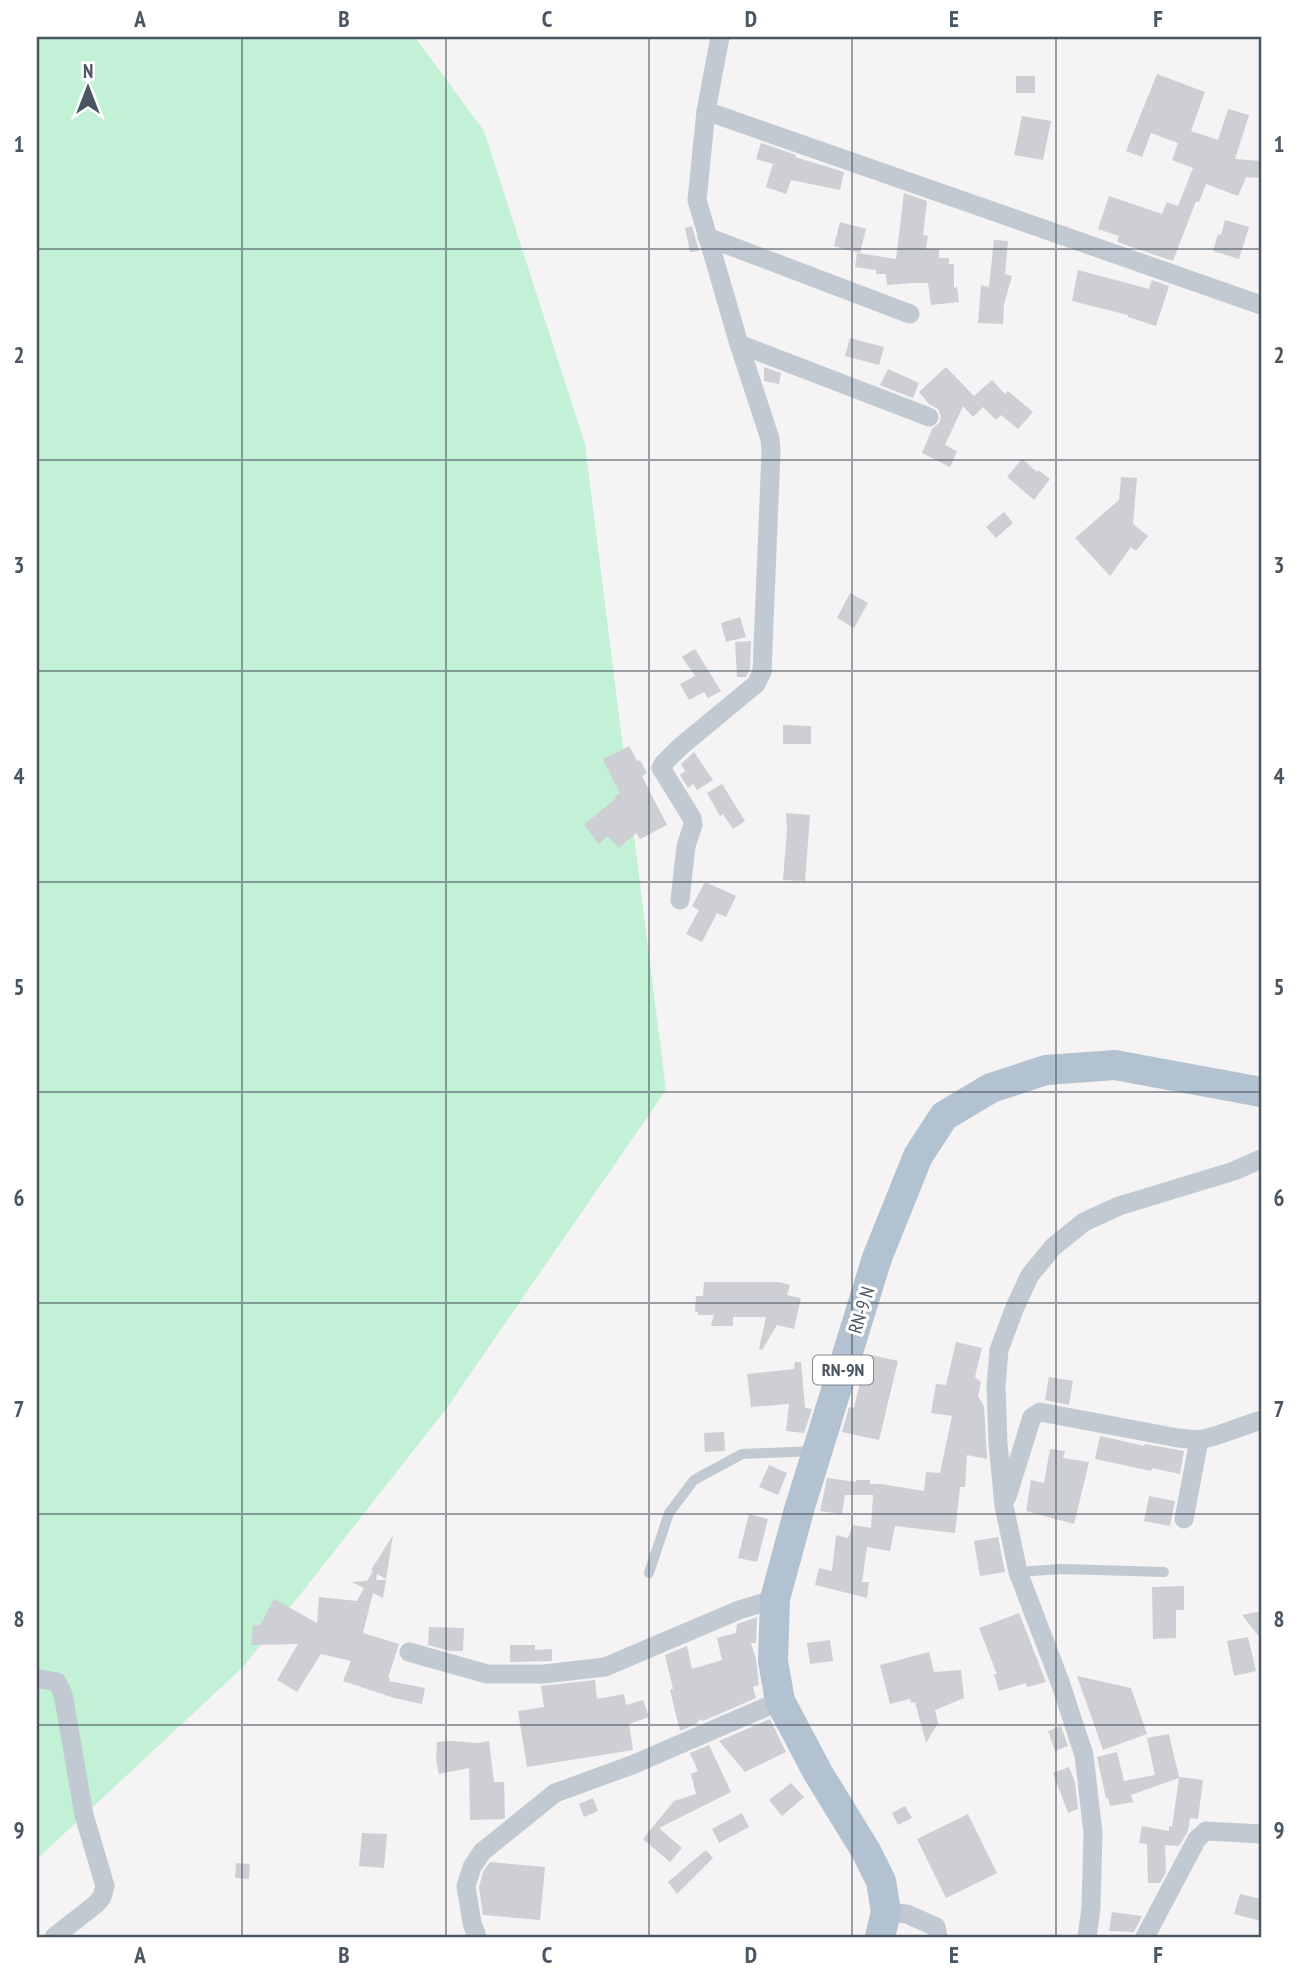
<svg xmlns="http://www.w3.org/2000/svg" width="1298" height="1974" viewBox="0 0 1298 1974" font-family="'PT Sans Narrow',sans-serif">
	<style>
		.green { fill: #c3f1d5 }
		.building { fill: #cdcfd5 }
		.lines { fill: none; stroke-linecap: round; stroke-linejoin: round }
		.lane { stroke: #c1cad2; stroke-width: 10 }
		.street { stroke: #c1cad2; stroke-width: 19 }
		.primary { stroke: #b3c2d1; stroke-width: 30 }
		.grid { fill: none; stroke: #4a5661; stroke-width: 2; stroke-opacity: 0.55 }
		.labels { text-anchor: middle; stroke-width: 6; stroke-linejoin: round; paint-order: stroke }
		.shield { fill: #fff; stroke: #808990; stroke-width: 2 }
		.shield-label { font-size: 18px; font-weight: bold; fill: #4a5661 }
		.street-label { font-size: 19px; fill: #4a5661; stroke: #fff }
		.neatline { fill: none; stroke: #4a5661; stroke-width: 2.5 }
		.grid-label { font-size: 23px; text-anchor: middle; font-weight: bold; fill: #4a5661 }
	</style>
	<rect width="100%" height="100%" fill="#f5f3f3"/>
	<!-- green -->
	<polygon class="green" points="37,37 415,37 484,131 585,444 666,1090 446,1409 244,1666 37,1859"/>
	<!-- building -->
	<g class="building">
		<polygon points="1157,74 1205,92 1191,131 1218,140 1228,109 1249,115 1235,159 1261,161 1261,178 1246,177 1238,196 1206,184 1199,202 1196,201 1173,261 1117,242 1119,236 1098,229 1109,196 1162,214 1167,202 1178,206 1193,168 1172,160 1178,143 1151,133 1142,157 1126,151"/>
		<rect x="1016" y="76" width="19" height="17"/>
		<polygon points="1022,116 1051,121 1043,160 1014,155"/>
		<polygon points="761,143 796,155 795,157 844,172 840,190 791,180 786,194 766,187 773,164 756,159"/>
		<polygon points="904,193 927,201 923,235 928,236 926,249 939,249 939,258 949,258 949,264 954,264 954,288 957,287 959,302 931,305 928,283 912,283 887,285 886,274 876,274 876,270 855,267 857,253 896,259"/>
		<polygon points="1225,220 1249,227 1239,259 1213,251 1218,234 1221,235"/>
		<polygon points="840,222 866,229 860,253 834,246"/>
		<polygon points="692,226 699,251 690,252 685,228"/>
		<polygon points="994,240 1008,241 1005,274 1012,276 1004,304 1003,324 978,323 981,285 989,287"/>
		<polygon points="1078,270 1149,289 1152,280 1169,286 1156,326 1128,317 1128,315 1072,301"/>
		<polygon points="850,338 884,347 879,365 845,356"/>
		<polygon points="764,367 781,373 779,384 764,381"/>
		<polygon points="946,367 974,396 992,380 1005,394 1008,391 1033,412 1018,429 1001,415 996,420 983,407 973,417 963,406 945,445 957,451 950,467 922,453 932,429 940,422 941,416 938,409 929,404 919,392"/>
		<polygon points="888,369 919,383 913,398 880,385"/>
		<polygon points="1022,459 1037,472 1038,470 1050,479 1034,500 1007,477"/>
		<polygon points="1121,477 1137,478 1133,524 1148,536 1136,551 1131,547 1110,576 1075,538 1119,500"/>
		<polygon points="1004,512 1013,523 996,538 986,527"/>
		<polygon points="850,593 868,603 854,628 837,618"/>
		<polygon points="740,617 746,637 726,642 721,623"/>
		<polygon points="751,641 750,669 746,677 737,677 735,642"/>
		<polygon points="695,649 721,691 708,698 704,692 689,700 680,684 695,676 682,657"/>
		<polygon points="783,725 811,726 811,744 783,744"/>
		<polygon points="629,746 638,762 640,760 647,773 642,776 667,825 640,839 636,833 619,848 608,836 599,844 584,825 616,798 615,796 620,793 603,759"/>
		<polygon points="694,752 713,780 697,790 693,784 688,788 680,775 685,771 681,764"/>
		<polygon points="722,784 745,821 733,829 723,814 720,816 707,793"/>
		<polygon points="786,813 810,815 805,881 783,880 787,830"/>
		<polygon points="705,882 736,896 726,917 717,913 702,942 686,934 699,910 692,906"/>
		<polygon points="704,1282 779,1282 790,1285 787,1295 801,1298 794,1329 777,1325 762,1350 759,1349 766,1317 733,1317 733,1326 711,1326 714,1315 698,1315 698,1312 695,1312 696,1296 703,1296"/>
		<polygon points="956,1342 982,1348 975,1377 981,1382 978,1396 984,1406 987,1457 987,1459 967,1455 965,1487 960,1487 955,1533 895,1526 890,1551 867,1547 862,1582 869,1582 867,1598 815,1585 819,1568 832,1571 836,1535 848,1538 853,1525 871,1528 873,1495 845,1495 842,1514 820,1511 827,1478 856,1482 856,1480 870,1480 870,1484 881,1484 924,1491 926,1472 940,1473 952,1416 931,1413 936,1384 946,1385"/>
		<polygon points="867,1354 898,1361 879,1440 842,1432 849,1407 854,1408"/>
		<polygon points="795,1362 801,1362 805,1408 812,1409 804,1433 786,1431 789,1404 751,1407 747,1374 794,1369"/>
		<polygon points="1049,1377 1073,1381 1069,1405 1045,1400"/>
		<polygon points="724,1432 725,1451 705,1452 704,1433"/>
		<polygon points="1100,1436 1144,1446 1145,1444 1184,1451 1180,1474 1152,1468 1151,1471 1095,1459"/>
		<polygon points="1050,1449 1065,1451 1063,1458 1089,1462 1074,1524 1026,1511 1031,1480 1044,1483"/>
		<polygon points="769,1465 787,1473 778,1495 759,1487"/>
		<polygon points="1149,1496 1175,1501 1170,1526 1144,1521"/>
		<polygon points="749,1514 768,1519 757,1562 738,1558"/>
		<polygon points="393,1535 386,1579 377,1574 376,1580 386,1580 383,1598 373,1593 363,1633 399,1644 388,1678 390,1678 389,1681 425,1688 422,1704 394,1698 343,1681 351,1661 321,1654 297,1692 277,1680 298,1644 251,1645 253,1625 260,1625 274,1599 317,1623 319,1597 357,1601 364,1588 352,1582 367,1581 373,1571 371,1570"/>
		<polygon points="998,1537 1005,1572 980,1576 974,1541"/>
		<polygon points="1184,1586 1184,1610 1176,1610 1176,1638 1153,1639 1152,1587"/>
		<polygon points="1261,1611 1261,1639 1242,1615"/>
		<polygon points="1019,1613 1046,1682 1027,1687 1026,1683 999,1691 994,1674 997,1674 979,1628"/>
		<polygon points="757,1617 756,1643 751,1643 756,1659 759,1685 753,1687 756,1698 703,1721 701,1719 697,1722 698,1723 680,1731 670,1690 673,1689 665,1655 687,1646 692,1669 722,1660 717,1638 736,1633 737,1624"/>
		<polygon points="429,1627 464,1628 463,1651 450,1651 428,1645"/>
		<polygon points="1248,1637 1256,1671 1234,1676 1227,1641"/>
		<polygon points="830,1640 833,1661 810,1664 807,1643"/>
		<polygon points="510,1645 535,1645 535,1650 552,1649 552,1661 510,1662"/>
		<polygon points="929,1652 934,1672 961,1670 964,1698 935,1710 938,1723 926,1743 915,1702 911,1703 910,1699 890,1704 880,1665"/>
		<polygon points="1077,1676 1131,1688 1147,1734 1103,1750"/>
		<polygon points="595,1680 597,1699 624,1694 626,1705 643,1700 649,1717 629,1724 633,1750 527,1767 518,1711 544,1707 541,1686"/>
		<polygon points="770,1719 786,1752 745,1772 719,1741"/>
		<polygon points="1061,1726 1068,1746 1055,1751 1048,1731"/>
		<polygon points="1169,1734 1179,1777 1203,1780 1198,1819 1190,1818 1188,1831 1179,1846 1165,1845 1166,1872 1160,1883 1148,1883 1147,1844 1139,1843 1142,1826 1169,1831 1169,1826 1172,1827 1179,1778 1131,1795 1133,1802 1110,1806 1108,1798 1106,1798 1097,1757 1117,1752 1124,1781 1155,1775 1147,1738"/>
		<polygon points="451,1741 478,1743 489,1741 494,1782 504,1782 505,1818 503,1819 470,1820 469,1768 439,1774 436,1760 437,1742"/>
		<polygon points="709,1745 731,1792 659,1828 682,1848 670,1862 643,1839 674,1801 696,1794 691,1774 698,1771 690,1753"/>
		<polygon points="1069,1767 1075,1782 1078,1809 1068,1813 1053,1773"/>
		<polygon points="791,1783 804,1797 782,1816 769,1800"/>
		<polygon points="593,1798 598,1811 584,1817 579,1804"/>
		<polygon points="905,1806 912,1818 898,1825 892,1813"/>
		<polygon points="742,1813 749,1827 719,1843 712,1829"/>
		<polygon points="968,1814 997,1873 946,1898 917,1839"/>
		<polygon points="362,1833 387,1834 384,1868 359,1866"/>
		<polygon points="706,1850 713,1858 677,1894 668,1882"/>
		<polygon points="490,1862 545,1867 540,1920 483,1915 479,1887 483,1872"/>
		<polygon points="236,1863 250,1864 249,1879 235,1878"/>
		<polygon points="1240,1894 1261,1899 1261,1921 1234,1914"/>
		<polygon points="1112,1912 1142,1916 1134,1932 1109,1931"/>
	</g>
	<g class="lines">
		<!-- lane -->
		<g class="lane">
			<polyline points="1018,1572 1062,1569 1164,1572"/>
			<polyline points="649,1573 669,1513 694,1480 742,1454 815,1451"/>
		</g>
		<!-- street -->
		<g class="street">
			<polyline points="706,111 1261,305"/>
			<polyline points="707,237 910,314"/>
			<polyline points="739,344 929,417"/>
			<polyline points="680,900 686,846 693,825 692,818 661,768 663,764 680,747 756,684 762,672 771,452 770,439 739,344 697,200 706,111 720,37"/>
			<polyline points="1007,1497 1032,1417 1040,1412 1178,1438 1199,1440"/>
			<polyline points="1184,1519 1199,1440 1215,1436 1261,1420"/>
			<polyline points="409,1652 487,1674 544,1674 605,1667 739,1610 775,1599"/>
			<polyline points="37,1680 41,1679 57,1682 63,1694 84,1815 105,1886 102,1897 96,1904 54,1937"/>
			<polyline points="886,1912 907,1914 936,1927 938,1937"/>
			<polyline points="477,1937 472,1923 466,1886 472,1867 482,1852 555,1793 632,1765 780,1701"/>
			<polyline points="1087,1937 1091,1908 1093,1833 1084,1755 1060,1682 1018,1572 1004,1506 998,1443 996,1387 999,1350 1015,1307 1030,1275 1053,1247 1084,1222 1119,1206 1234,1171 1261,1159"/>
			<polyline points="1145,1937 1197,1839 1206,1831 1261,1834"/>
		</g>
		<!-- primary -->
		<polyline class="primary" points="880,1937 886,1912 881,1881 866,1851 818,1773 780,1701 773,1661 775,1599 799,1510 877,1258 918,1156 944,1116 991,1088 1046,1070 1115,1065 1261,1092"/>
	</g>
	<!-- grid -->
	<path class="grid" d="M242,37v1900M446,37v1900M649,37v1900M852,37v1900M1056,37v1900M37,249h1224M37,460h1224M37,671h1224M37,882h1224M37,1092h1224M37,1303h1224M37,1514h1224M37,1725h1224"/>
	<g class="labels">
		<!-- shield labels -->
		<rect class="shield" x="813" y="1355.5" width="60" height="29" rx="5"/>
		<g class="shield-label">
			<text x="843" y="1376">RN-9N</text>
		</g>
		<!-- street labels -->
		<g class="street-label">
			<text transform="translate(861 1310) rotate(-73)" y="7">RN-9 N</text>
		</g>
	</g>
	<!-- border -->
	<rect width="1298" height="1974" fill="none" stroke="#ffffff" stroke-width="77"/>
	<!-- north arrow -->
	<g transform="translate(88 88)" stroke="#ffffff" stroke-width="5" paint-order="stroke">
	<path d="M0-5L12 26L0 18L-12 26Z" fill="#4a5661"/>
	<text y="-10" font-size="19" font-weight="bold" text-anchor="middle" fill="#4a5661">N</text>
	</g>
	<rect x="38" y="38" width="1222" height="1898" class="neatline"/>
	<g class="grid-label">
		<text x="140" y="27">A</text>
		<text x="344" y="27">B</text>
		<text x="547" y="27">C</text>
		<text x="751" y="27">D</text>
		<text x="954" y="27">E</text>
		<text x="1158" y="27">F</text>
		<text x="19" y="152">1</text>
		<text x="1279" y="152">1</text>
		<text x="19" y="363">2</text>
		<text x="1279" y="363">2</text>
		<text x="19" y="573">3</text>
		<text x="1279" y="573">3</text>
		<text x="19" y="784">4</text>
		<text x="1279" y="784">4</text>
		<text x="19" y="995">5</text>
		<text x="1279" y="995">5</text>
		<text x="19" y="1206">6</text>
		<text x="1279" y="1206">6</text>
		<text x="19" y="1417">7</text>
		<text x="1279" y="1417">7</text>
		<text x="19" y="1627">8</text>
		<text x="1279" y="1627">8</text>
		<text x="19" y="1838">9</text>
		<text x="1279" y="1838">9</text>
		<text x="140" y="1963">A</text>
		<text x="344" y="1963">B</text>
		<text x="547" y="1963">C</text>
		<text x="751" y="1963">D</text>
		<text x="954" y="1963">E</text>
		<text x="1158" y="1963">F</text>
	</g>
</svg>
